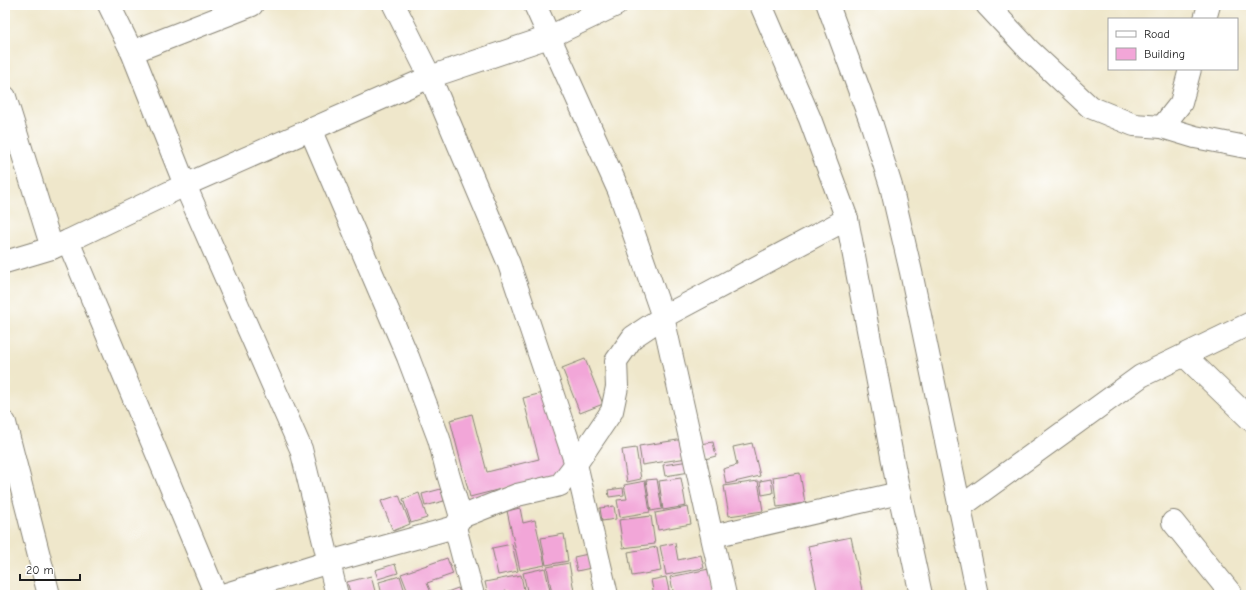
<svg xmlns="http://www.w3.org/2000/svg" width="1256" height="600" viewBox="0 0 1256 600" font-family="'Comic Neue',sans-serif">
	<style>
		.building { fill: #f2a6d8 }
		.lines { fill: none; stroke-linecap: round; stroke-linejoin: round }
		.minor-casing { stroke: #868274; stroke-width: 24 }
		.trunk-casing { stroke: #868274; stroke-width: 24 }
		.minor { stroke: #fff; stroke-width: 22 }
		.trunk { stroke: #fff; stroke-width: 22 }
	</style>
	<rect width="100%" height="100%" fill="#fff"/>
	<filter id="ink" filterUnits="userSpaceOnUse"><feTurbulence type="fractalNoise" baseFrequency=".025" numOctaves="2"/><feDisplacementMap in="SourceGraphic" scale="8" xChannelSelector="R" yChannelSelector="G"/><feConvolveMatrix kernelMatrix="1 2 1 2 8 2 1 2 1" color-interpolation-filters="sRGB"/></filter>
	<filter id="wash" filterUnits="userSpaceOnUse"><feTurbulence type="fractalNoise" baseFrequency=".012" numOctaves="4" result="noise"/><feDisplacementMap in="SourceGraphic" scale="16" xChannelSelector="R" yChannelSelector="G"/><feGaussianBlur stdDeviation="0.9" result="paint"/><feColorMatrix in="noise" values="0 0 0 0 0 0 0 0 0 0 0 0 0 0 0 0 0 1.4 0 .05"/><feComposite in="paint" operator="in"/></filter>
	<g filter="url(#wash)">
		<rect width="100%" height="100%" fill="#efe7cb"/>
		<g id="blocks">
			<!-- building -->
			<g class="building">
				<polygon points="585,359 603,404 580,413 562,368"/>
				<polygon points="546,392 567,472 470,497 450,420 472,414 487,472 539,459 523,398"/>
				<polygon points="684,439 687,458 642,465 639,446"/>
				<polygon points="713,442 716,456 705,459 701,444"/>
				<polygon points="752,443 760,476 726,484 723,469 737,465 733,447"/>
				<polygon points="636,448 641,479 627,482 622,450"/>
				<polygon points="689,461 690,472 665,476 663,465"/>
				<polygon points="800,473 805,503 777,507 773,477"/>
				<polygon points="681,478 686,506 663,510 659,481"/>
				<polygon points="657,479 662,509 651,511 646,480"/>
				<polygon points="771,479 773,493 762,495 760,481"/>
				<polygon points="645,481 650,512 620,517 617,500 627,499 624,485"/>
				<polygon points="758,481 763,511 729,516 724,486"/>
				<polygon points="623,488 624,495 609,497 608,490"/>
				<polygon points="441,489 444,501 425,506 422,494"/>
				<polygon points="419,493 427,518 411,523 403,499"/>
				<polygon points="399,495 410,524 393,531 381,501"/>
				<polygon points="614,506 616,519 602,521 600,508"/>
				<polygon points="688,507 691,524 658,530 655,513"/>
				<polygon points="520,508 523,523 535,520 545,565 520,570 507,511"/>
				<polygon points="651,516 655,544 623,548 619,520"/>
				<polygon points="564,534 568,561 546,565 541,538"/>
				<polygon points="851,537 863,595 818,595 808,546"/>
				<polygon points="675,543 678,560 701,555 704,568 666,575 660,546"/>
				<polygon points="512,544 518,571 498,575 492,548"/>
				<polygon points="657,547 661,571 632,576 628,552"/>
				<polygon points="588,554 591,568 577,571 574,557"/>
				<polygon points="447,558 453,574 427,583 432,595 409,595 401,574"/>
				<polygon points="569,563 574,591 552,594 547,567"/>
				<polygon points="395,564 398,573 378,579 375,570"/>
				<polygon points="545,568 551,595 528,595 523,573"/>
				<polygon points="709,569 714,595 674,595 670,577"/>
				<polygon points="521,575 525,595 507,595 506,591 488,595 485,582"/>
				<polygon points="371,576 376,595 351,595 347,582"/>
				<polygon points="400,576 406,595 382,595 379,582"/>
				<polygon points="666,577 670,595 654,595 651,580"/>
				<polygon points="458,588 461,595 439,595"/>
			</g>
		</g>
	</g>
	<g filter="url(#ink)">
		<use href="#blocks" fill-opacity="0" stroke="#868274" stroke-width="1"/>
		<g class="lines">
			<!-- minor casing -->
			<g class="minor-casing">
				<g id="minor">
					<polyline points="109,5 132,52 185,185 301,449 337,595"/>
					<polyline points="394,5 430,77 509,264 576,464 607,595"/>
					<polyline points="535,5 619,191 663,317 725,595"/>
					<polyline points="987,5 1029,50 1090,107 1134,125 1162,127 1195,137 1251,148"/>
					<polyline points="1205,19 1209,5"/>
					<polyline points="132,52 252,5"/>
					<polyline points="5,97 52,248"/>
					<polyline points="1162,127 1181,103 1190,69"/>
					<polyline points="68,241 216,595"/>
					<polyline points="5,262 52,248 68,241 185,185 430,77 549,37 616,5"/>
					<polyline points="1185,356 1251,420"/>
					<polyline points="5,423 49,595"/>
					<polyline points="959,508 1141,376 1251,323"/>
					<polyline points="461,517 517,495 560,485 576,464 612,411 617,387 616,361 633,337 663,317 847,219"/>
					<polyline points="1173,522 1232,595"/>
					<polyline points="455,527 473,595"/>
					<polyline points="713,536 899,493"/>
					<polyline points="223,595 329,562 455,527 461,517 448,474 439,439 408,357 310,129"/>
				</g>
			</g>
			<!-- trunk casing -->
			<g class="trunk-casing">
				<g id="trunk">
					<polyline points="761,5 810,119 847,219 899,493 921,595"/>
					<polyline points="828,5 871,122 891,186 911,272 978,595"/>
				</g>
			</g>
			<!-- minor -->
			<use href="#minor" class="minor"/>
			<!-- trunk -->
			<use href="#trunk" class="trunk"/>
		</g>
	</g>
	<!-- margin -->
	<rect width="1256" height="600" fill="none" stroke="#fff" stroke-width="20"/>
	<!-- legend -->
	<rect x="1108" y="18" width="130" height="52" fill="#ffffff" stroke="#a4a4a4"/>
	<rect x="1116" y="31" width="20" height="6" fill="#ffffff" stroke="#a4a4a4"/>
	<text x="1144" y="38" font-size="12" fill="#1c1c1c">Road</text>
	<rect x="1116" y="48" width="20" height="12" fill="#f2a6d8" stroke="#a4a4a4"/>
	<text x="1144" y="58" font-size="12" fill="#1c1c1c">Building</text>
	<!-- scale -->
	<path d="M20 574v6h60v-6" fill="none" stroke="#1c1c1c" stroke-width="2"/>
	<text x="26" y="574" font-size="12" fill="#1c1c1c" stroke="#ffffff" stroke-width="3" paint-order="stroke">20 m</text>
</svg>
